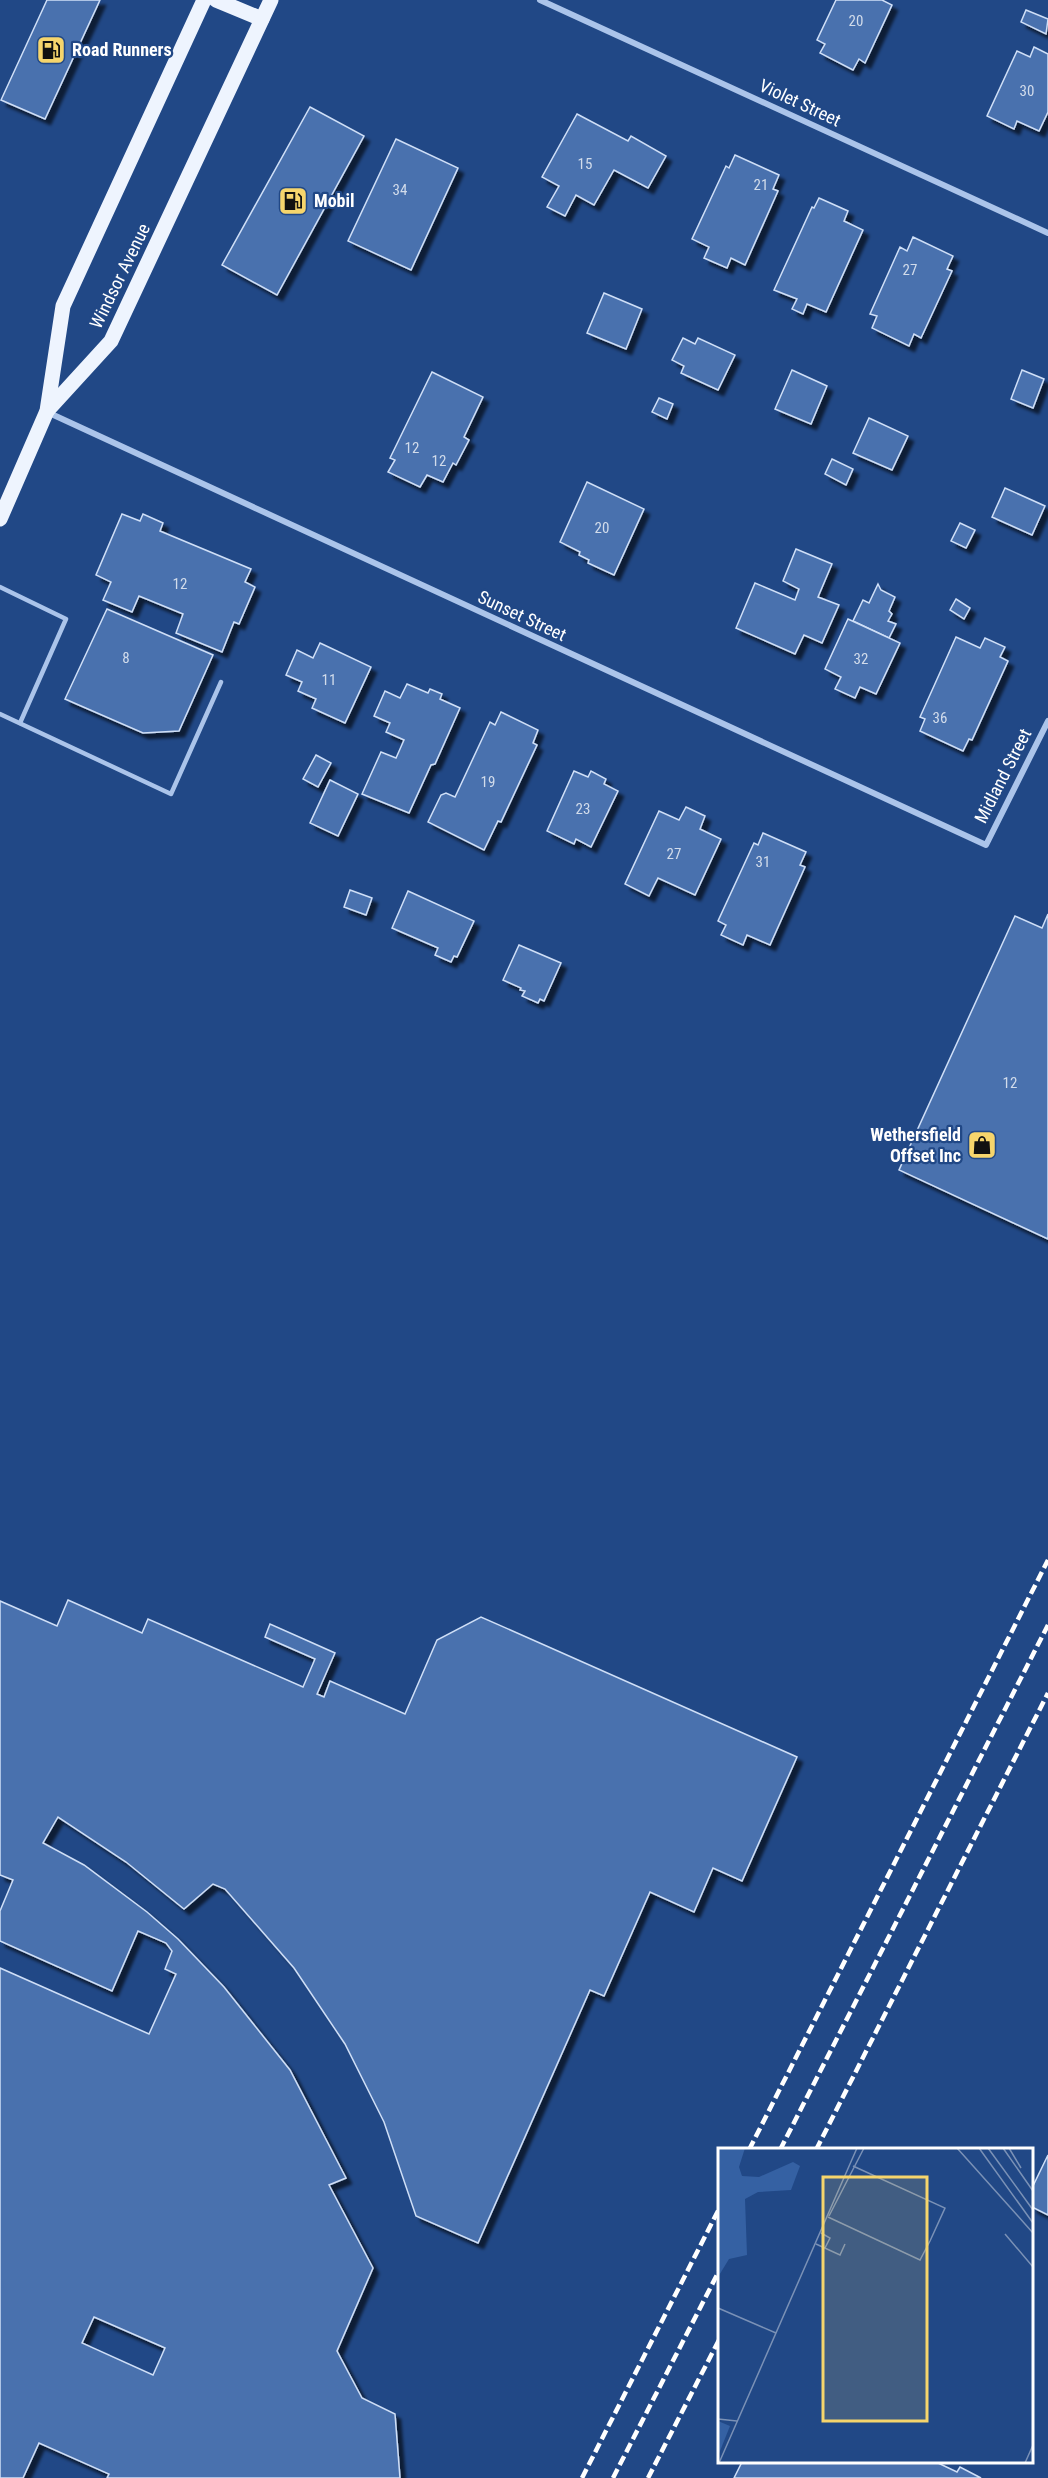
<svg xmlns="http://www.w3.org/2000/svg" width="1048" height="2478" viewBox="0 0 1048 2478" font-family="'Roboto Condensed',sans-serif">
	<style>
		.building { fill: #4a71ae; stroke: #cfdff7; stroke-width: 1.5; fill-rule: evenodd; filter: url(#shadow) }
		.lines { fill: none; stroke-linecap: round; stroke-linejoin: round }
		.service { stroke: #abc4ea; stroke-width: 4.5 }
		.minor { stroke: #abc4ea; stroke-width: 6 }
		.primary { stroke: #eef4fe; stroke-width: 15 }
		.rail { stroke: #fff; stroke-width: 4.5; stroke-dasharray: 10 4.5; stroke-linecap: butt }
		.labels { text-anchor: middle; stroke-width: 4.5; stroke-linejoin: round; paint-order: stroke }
		.number-label { font-size: 15px; fill: #d2dceb }
		.poi-label { font-size: 18px; font-weight: bold; fill: #fff; stroke: #214886; text-anchor: start }
		.street-label { font-size: 18px; fill: #fff; stroke: #214886 }
		.inset-road { fill: none; stroke: #7a91b6; stroke-width: 1.5 }
		.view { fill: #f6d56c; fill-opacity: 0.15; stroke: #f6d56c; stroke-width: 3 }
		.inset-edge { fill: none; stroke: #fff; stroke-width: 3 }
	</style>
	<defs>
		<filter id="shadow"><feDropShadow dx="5.5" dy="5.5" stdDeviation="1.5" flood-color="#0009"/></filter>
	</defs>
	<rect width="100%" height="100%" fill="#214886"/>
	<!-- building -->
	<g class="building">
		<polygon points="47,0 100,0 45,119 1,100"/>
		<polygon points="836,0 882,0 892,5 865,63 859,59 853,70 820,53 825,44 817,40"/>
		<polygon points="1026,10 1048,19 1046,34 1021,22"/>
		<polygon points="1034,47 1048,54 1048,112 1039,131 1017,121 1014,129 987,116 1017,51 1030,57"/>
		<polygon points="310,107 364,136 277,295 222,265"/>
		<polygon points="577,114 628,141 631,136 666,156 648,188 614,170 594,205 576,195 565,216 547,207 559,186 542,177"/>
		<polygon points="396,139 458,168 411,270 348,241"/>
		<polygon points="735,155 779,175 773,189 778,191 745,265 731,258 727,268 704,258 709,247 692,239 726,166 729,168"/>
		<polygon points="819,198 848,211 844,221 863,230 826,312 807,304 803,314 792,309 797,299 774,290 812,207 814,208"/>
		<polygon points="913,237 953,256 947,269 952,271 921,338 914,334 909,346 872,328 877,316 870,314 900,247 907,251"/>
		<polygon points="604,293 642,309 626,349 587,333"/>
		<polygon points="683,338 695,344 698,338 735,355 718,390 681,373 684,366 672,360"/>
		<polygon points="792,370 827,386 811,424 775,409"/>
		<polygon points="1022,370 1044,379 1033,408 1011,399"/>
		<polygon points="432,372 483,397 464,437 469,440 456,465 453,463 443,482 427,475 420,487 388,472 395,460 390,458"/>
		<polygon points="659,398 673,404 667,419 652,412"/>
		<polygon points="869,418 908,436 892,470 853,453"/>
		<polygon points="832,459 853,469 846,485 825,474"/>
		<polygon points="587,482 644,509 614,575 588,563 589,560 579,555 580,552 560,542"/>
		<polygon points="1005,488 1045,506 1032,535 992,517"/>
		<polygon points="122,514 140,521 143,514 163,523 160,531 251,569 245,582 255,587 239,624 234,622 222,652 176,633 183,614 139,596 132,612 103,600 111,582 96,575"/>
		<polygon points="960,523 975,530 966,548 951,541"/>
		<polygon points="796,549 832,564 818,597 839,605 822,643 804,635 795,654 736,628 755,583 795,600 799,589 783,581"/>
		<polygon points="878,584 881,590 895,597 889,611 892,614 888,621 896,624 889,638 853,621 863,600 869,603"/>
		<polygon points="956,599 970,608 964,619 950,610"/>
		<polygon points="107,609 213,655 179,731 143,733 65,699"/>
		<polygon points="848,619 900,643 876,694 860,687 855,698 835,689 841,677 825,669"/>
		<polygon points="956,637 980,648 985,638 1005,647 1000,657 1008,661 972,740 969,739 963,751 920,731 925,719 920,717"/>
		<polygon points="320,643 371,667 345,723 312,708 316,699 298,691 302,682 286,675 297,650 313,658"/>
		<polygon points="407,684 428,693 430,689 442,694 440,699 460,708 435,764 431,765 409,813 362,794 381,752 396,758 404,740 386,732 390,723 374,716 385,691 400,698"/>
		<polygon points="501,712 538,730 533,743 537,745 501,822 498,821 484,850 428,822 441,795 446,793 455,797 490,722 495,725"/>
		<polygon points="316,755 331,763 318,787 303,779"/>
		<polygon points="574,771 588,777 591,771 606,779 604,784 618,791 591,847 576,839 574,844 547,831"/>
		<polygon points="330,780 358,794 338,836 310,823"/>
		<polygon points="686,807 705,816 700,829 721,839 695,895 658,878 649,896 625,884 659,811 679,820"/>
		<polygon points="763,833 806,852 800,865 805,867 770,945 747,935 743,945 721,935 726,925 718,921 754,843 758,845"/>
		<polygon points="350,890 372,898 366,915 344,907"/>
		<polygon points="408,891 474,921 457,957 454,956 451,962 435,955 438,948 392,928"/>
		<polygon points="1048,914 1048,1239 899,1170 1015,916 1042,928"/>
		<polygon points="519,945 561,963 544,1001 540,999 538,1003 522,996 525,991 520,990 521,988 503,980"/>
		<path d="M68,1600l74,33 6,-14 155,68 12,-28 -50,-22 5,-13 65,29 -18,41 7,3 6,-16 75,33 32,-74 44,-23 316,140 -55,124 -29,-13 -19,44 -44,-20 -46,104 -14,-6 -112,253 -62,-27 -32,-94 -39,-78 -51,-76 -69,-79 -12,-5 -29,25 -58,-47 -68,-45 -15,26 41,22 63,47 31,27 46,48 66,83 56,108 -17,7 44,83 -36,83 25,47 33,16 5,64h-293l2,-4 -70,-31 -16,35h-23v-510l149,66 27,-60 -11,-5 7,-18 -6,-8 -28,-12 -26,60 -112,-50v-30l13,-31 -13,-5v-274l57,25zM94,2317l71,31 -12,27 -71,-32z"/>
		<polygon points="1048,2155 1048,2215 1032,2207 1032,2188"/>
		<polygon points="742,2462 936,2462 957,2472 960,2467 981,2478 734,2478"/>
	</g>
	<g class="lines">
		<!-- service -->
		<g class="service">
			<polyline points="0,587 66,619 20,723"/>
			<polyline points="0,714 171,794 221,682"/>
		</g>
		<!-- minor -->
		<g class="minor">
			<polyline points="540,0 1048,233"/>
			<polyline points="47,412 986,845 1048,721"/>
		</g>
		<!-- primary -->
		<g class="primary">
			<polyline points="216,0 262,19"/>
			<polyline points="47,411 111,341 271,0"/>
			<polyline points="0,519 47,411 63,306 204,0"/>
		</g>
		<!-- rail -->
		<g class="rail">
			<polyline points="749,2150 1048,1560"/>
			<polyline points="780,2150 1048,1625"/>
			<polyline points="816,2150 1048,1693"/>
			<polyline points="582,2478 720,2207"/>
			<polyline points="613,2478 720,2269"/>
			<polyline points="648,2478 720,2338"/>
		</g>
	</g>
	<!-- icons -->
	<defs>
		<g id="fuel-square" transform="scale(1.5)"><rect x="-9" y="-9" width="18" height="18" rx="4" fill="#f6d56c" stroke="#214886"/><path d="M-5.5-6h7V0h2V4h1.3V-2.5L3-4.5l.8-.8L6-3V5H2.5V1h-1V6h-7ZM-4.2-4.7v3.2H.2V-4.7Z" fill="#111"/></g>
		<g id="shop-square" transform="scale(1.5)"><rect x="-9" y="-9" width="18" height="18" rx="4" fill="#f6d56c" stroke="#214886"/><path d="M-5-2.5h2.3a2.7 3.5 0 0 1 5.4 0H5L5.5 6h-11ZM-1.5-2.5h3a1.5 2.3 0 0 0-3 0Z" fill="#111"/></g>
	</defs>
	<g fill-rule="evenodd">
		<use href="#fuel-square" x="51" y="50"/>
		<use href="#fuel-square" x="293" y="201"/>
		<use href="#shop-square" x="982" y="1145"/>
	</g>
	<g class="labels">
		<!-- number labels -->
		<g class="number-label">
			<text x="856" y="26">20</text>
			<text x="1027" y="96">30</text>
			<text x="585" y="169">15</text>
			<text x="761" y="190">21</text>
			<text x="400" y="195">34</text>
			<text x="910" y="275">27</text>
			<text x="412" y="453">12</text>
			<text x="439" y="466">12</text>
			<text x="602" y="533">20</text>
			<text x="180" y="589">12</text>
			<text x="126" y="663">8</text>
			<text x="861" y="664">32</text>
			<text x="329" y="685">11</text>
			<text x="940" y="723">36</text>
			<text x="488" y="787">19</text>
			<text x="583" y="814">23</text>
			<text x="674" y="859">27</text>
			<text x="763" y="867">31</text>
			<text x="1010" y="1088">12</text>
		</g>
		<!-- poi labels -->
		<g class="poi-label">
			<text x="72" y="56">Road Runners</text>
			<text x="314" y="207">Mobil</text>
			<text x="961" y="1141" text-anchor="end">Wethersfield<tspan x="961" dy="21">Offset Inc</tspan></text>
		</g>
		<!-- street labels -->
		<g class="street-label">
			<text transform="translate(800 103) rotate(25)" y="6">Violet Street</text>
			<text transform="translate(120 276) rotate(-64)" y="6">Windsor Avenue</text>
			<text transform="translate(522 616) rotate(25)" y="6">Sunset Street</text>
			<text transform="translate(1003 776) rotate(-63)" y="6">Midland Street</text>
		</g>
	</g>
	<!-- overview -->
	<g transform="translate(718 2148)">
		<rect width="315" height="315" fill="#214886"/>
		<path d="M0,0h27l-6,19 3,9 17,1 34,-15 7,4 -9,24 -33,2 -13,7 2,56 -18,4 -11,18zM0,273l12,5 -12,30z" fill="#3561a3"/>
		<path class="inset-road" d="M239,0l76,85M261,0l54,75M270,0l45,62M285,0l30,43M291,0l12,20M111,68l35,-68M110,69l92,43 10,-19 15,-33 -92,-42M103,85l9,5 -5,10M287,86l28,33M98,96l24,11 5,-11M0,160l58,25M0,271l19,2M1,315l138,-315M307,315l8,-18"/>
		<path class="view" d="M105,29h104v244h-104z"/>
		<rect width="315" height="315" class="inset-edge"/>
	</g>
</svg>
